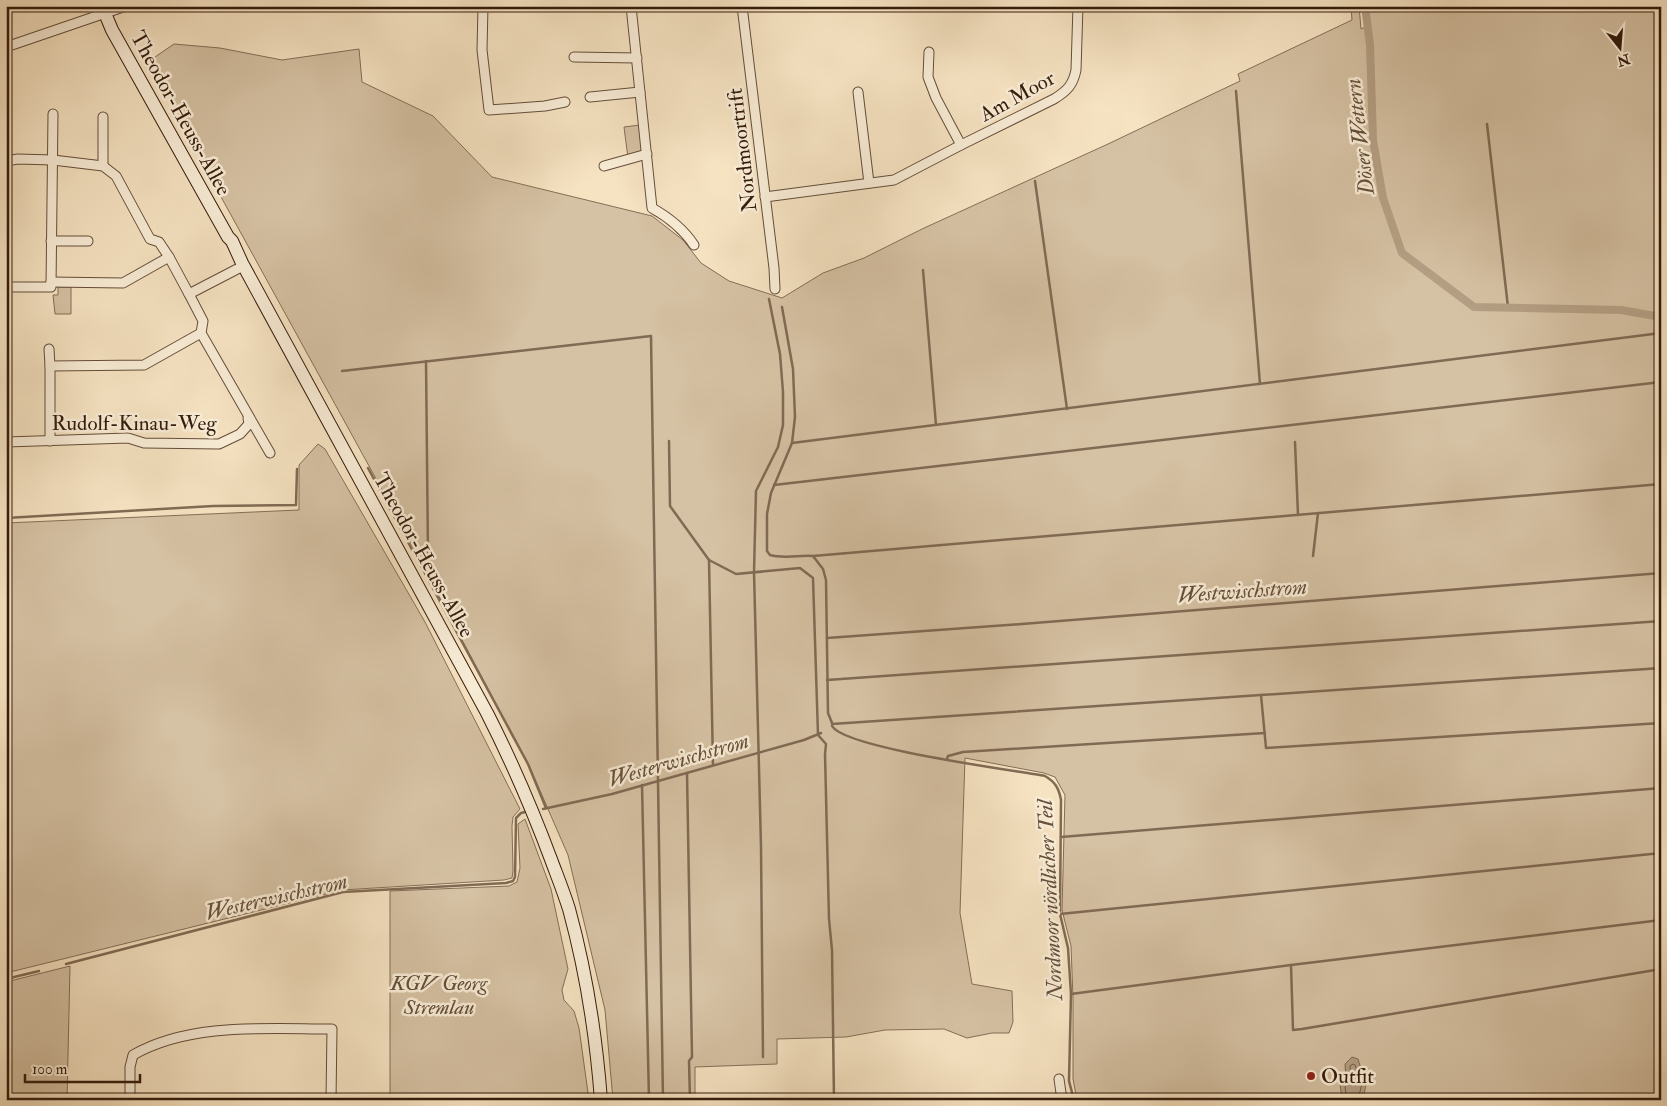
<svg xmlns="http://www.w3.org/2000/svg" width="1667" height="1106" viewBox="0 0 1667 1106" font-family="'IM FELL Double Pica',serif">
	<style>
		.green { fill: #d5c1a3; stroke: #846e57 }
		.water { fill: #b49f84; stroke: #816a54 }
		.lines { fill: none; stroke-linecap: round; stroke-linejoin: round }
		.shore { stroke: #745d48; stroke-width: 1 }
		.stream { stroke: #816a54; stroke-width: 2.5 }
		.canal { stroke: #b49f84; stroke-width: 8 }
		.street-casing { stroke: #644d39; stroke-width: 11 }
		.secondary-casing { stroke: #341b0b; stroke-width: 14 }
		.street { stroke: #f9edd7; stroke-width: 9 }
		.secondary { stroke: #f9edd7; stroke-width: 12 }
		.poi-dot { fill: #8f2418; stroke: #f9edd7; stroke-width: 2 }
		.labels { text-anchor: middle; stroke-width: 5; stroke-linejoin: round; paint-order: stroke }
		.street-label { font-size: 21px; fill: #341b0b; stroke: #f9edd7 }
		.park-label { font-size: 21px; font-style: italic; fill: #644d39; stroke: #f9edd7 }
		.poi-label { font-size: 21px; fill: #341b0b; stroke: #f9edd7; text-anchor: start }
		.water-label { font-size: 22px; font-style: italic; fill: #67503b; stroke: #f9edd7 }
	</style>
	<rect width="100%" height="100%" fill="#f6e3c2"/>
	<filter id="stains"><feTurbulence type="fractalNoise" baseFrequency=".004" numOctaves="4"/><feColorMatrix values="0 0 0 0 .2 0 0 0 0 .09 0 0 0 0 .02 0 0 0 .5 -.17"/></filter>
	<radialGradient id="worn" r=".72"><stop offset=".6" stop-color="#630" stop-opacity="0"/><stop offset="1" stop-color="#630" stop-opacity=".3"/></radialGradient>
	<!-- green -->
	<g class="green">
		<polygon points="1351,6 1359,6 1361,29 1370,25 1368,6 1661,6 1661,1100 1140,1100 1137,1095 1125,1100 1077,1100 1073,1079 1073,998 1071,946 1062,910 1065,795 1055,777 1044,773 965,758 960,913 972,984 1012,991 1013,1022 1009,1033 992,1033 967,1038 944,1029 885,1030 846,1037 777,1039 777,1064 695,1067 695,1100 613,1100 605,1010 568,855 531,770 391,506 209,175 152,59 174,44 220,48 282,60 359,49 362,82 433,116 492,177 652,216 683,240 701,263 729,281 782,298 823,273 864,258 922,229 1108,144 1240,81 1238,74 1352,20"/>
		<polygon points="640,125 643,147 640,153 628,158 624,127"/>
		<polygon points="58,287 71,287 71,314 55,314 53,295 58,295"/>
		<polygon points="318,444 325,449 425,622 520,809 513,817 512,826 513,871 512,878 504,880 342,890 6,973 6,523 299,510 299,465"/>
		<polygon points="525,819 551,889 568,969 562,990 564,1000 574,1011 579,1028 589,1100 390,1100 390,891 509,886 517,882 520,868 518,824"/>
		<polygon points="70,966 67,1100 6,1100 6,982"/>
	</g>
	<!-- water -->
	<path class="water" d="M1352,1057l6,2 3,10 5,4 2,7c-4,7 -2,12 -6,20h-20l-2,-16 6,-6 -1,-14z"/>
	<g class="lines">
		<!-- shore -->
		<polyline class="shore" points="1347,1100 1345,1087 1351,1079 1350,1066 1353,1064 1355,1065 1357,1071 1363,1079 1358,1100"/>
		<!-- stream -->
		<g class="stream">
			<polyline points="1236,91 1260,384"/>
			<polyline points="1487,124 1508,307"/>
			<polyline points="1035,181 1067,409"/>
			<polyline points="923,270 936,425"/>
			<path d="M782,307l11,62 2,48 -3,26 -21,50 -4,21v37l3,4c14,4 29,0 43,1l10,13 3,11 2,133 4,10"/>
			<polyline points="342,371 651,336 663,1100"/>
			<polyline points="669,441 670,506 709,560 736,574 800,568 813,578 818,735 826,744 825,754 829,919 832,950 834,1100"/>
			<polyline points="1295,442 1298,515"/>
			<polyline points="792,443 1661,333"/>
			<polyline points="368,468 528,764 546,808"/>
			<polyline points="774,485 1661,382"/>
			<polyline points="6,518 213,506 296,505 297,469"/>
			<polyline points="813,556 1661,484"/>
			<polyline points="1313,556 1318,513"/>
			<polyline points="709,560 713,765"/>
			<polyline points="421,564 426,561 428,556 426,361"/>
			<polyline points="827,638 1022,624 1661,573"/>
			<polyline points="827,680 1661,621"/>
			<polyline points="1261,695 1266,748 1661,723"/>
			<polyline points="832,724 1661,668"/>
			<path d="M832,726c12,22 180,44 213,50 10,6 14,12 16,24l-1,114 8,34 3,46 -2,87 5,19"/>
			<polyline points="947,759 948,756 963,752 1265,733"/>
			<polyline points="687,773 692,1057 689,1061 690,1100"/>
			<polyline points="642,785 649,1100"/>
			<polyline points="543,809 612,794 804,740 821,733"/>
			<polyline points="1061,837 1661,788"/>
			<polyline points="1060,914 1661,853"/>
			<polyline points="66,964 343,892 506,883 513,881 515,877 516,818 521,813 525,812"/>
			<polyline points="1291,965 1661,920"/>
			<polyline points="6,979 39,971"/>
			<polyline points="1071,994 1291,965 1293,1030 1302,1029 1661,969"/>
			<polyline points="763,1057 761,847 754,572 756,491 778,447 783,425 783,392 780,354 769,299"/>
		</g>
		<!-- canal -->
		<polyline class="canal" points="1365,6 1370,45 1373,140 1383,198 1402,253 1474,307 1621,310 1661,317"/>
		<!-- street casing -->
		<g class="street-casing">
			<g id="street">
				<polyline points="483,6 482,50 489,110 545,106 565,102"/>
				<path d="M631,6l21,202c16,9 32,22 42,37"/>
				<polyline points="742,6 774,268 775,289"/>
				<polyline points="6,47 126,6"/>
				<polyline points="929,52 928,77 936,98 961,145"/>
				<polyline points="574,57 637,58"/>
				<polyline points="858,92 869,183"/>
				<polyline points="590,97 640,92"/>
				<polyline points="6,161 18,159 53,160 103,166 116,176 150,239 159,242 169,257 189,294 243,266"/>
				<polyline points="103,166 103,117"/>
				<polyline points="604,166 647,154"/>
				<path d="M765,197l129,-17 67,-35 93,-46c13,-8 19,-14 22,-29l2,-64"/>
				<polyline points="51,241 88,241"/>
				<polyline points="51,282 123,283 169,257"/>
				<polyline points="6,287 51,287 53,114"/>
				<polyline points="189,294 203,321 201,333 270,453"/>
				<polyline points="49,349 50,366"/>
				<polyline points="50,441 50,366 144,365 201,333"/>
				<polyline points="6,442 128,438 144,443 219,444 240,434 249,424 248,418"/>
				<polyline points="1059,1079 1062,1100"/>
				<path d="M130,1100v-33l3,-12c57,-33 135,-26 199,-26l-1,71"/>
			</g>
		</g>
		<!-- secondary casing -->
		<g class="secondary-casing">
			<path id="secondary" d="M102,6l10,24 116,207 4,4 10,22 245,450c25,49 46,98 65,149 6,16 12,31 17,47 17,62 27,126 32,191"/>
		</g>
		<!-- street -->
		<use href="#street" class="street"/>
		<!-- secondary -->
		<use href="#secondary" class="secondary"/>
	</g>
	<!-- markers -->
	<circle class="poi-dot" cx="1311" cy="1076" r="5"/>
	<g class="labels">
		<!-- street labels -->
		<g class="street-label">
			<text transform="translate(1017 96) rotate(-29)" y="7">Am Moor</text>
			<text transform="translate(181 113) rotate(61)" y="7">Theodor-Heuss-Allee</text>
			<text transform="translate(742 150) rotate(-97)" y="7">Nordmoortrift</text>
			<text x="134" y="430">Rudolf-Kinau-Weg</text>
			<text transform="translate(424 555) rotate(61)" y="7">Theodor-Heuss-Allee</text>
		</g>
		<!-- park labels -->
		<g class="park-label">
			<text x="439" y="990">KGV Georg<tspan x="439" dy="24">Stremlau</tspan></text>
		</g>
		<!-- poi labels -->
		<g class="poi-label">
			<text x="1321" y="1083">Outfit</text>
		</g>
		<!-- water labels -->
		<g class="water-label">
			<text transform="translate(1359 137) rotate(-97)" y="8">Döser Wettern</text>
			<text transform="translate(1242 590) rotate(-4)" y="8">Westwischstrom</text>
			<text transform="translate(678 759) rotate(-16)" y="8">Westerwischstrom</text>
			<text transform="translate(276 896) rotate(-13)" y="8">Westerwischstrom</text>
			<text transform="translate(1049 900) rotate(-93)" y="8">Nordmoor nördlicher Teil</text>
		</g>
	</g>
	<!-- margin -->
	<rect width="1667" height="1106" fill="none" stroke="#f6e3c2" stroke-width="25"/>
	<rect x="8" y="8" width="1652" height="1091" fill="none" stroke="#341b0b" stroke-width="2.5"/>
	<rect x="12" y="12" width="1642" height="1081" fill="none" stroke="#341b0b"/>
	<!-- north arrow -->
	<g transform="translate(1620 48) rotate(163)" stroke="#f9edd7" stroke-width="4" paint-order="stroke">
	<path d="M0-4L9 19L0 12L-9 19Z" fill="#341b0b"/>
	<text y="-8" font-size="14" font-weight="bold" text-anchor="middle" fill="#341b0b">N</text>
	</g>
	<!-- scale -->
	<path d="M25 1074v8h115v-8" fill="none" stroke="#341b0b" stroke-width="2.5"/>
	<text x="32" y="1074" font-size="15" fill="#341b0b" stroke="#f9edd7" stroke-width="4" paint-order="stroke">100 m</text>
	<rect width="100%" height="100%" filter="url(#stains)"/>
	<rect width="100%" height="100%" fill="url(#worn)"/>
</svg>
